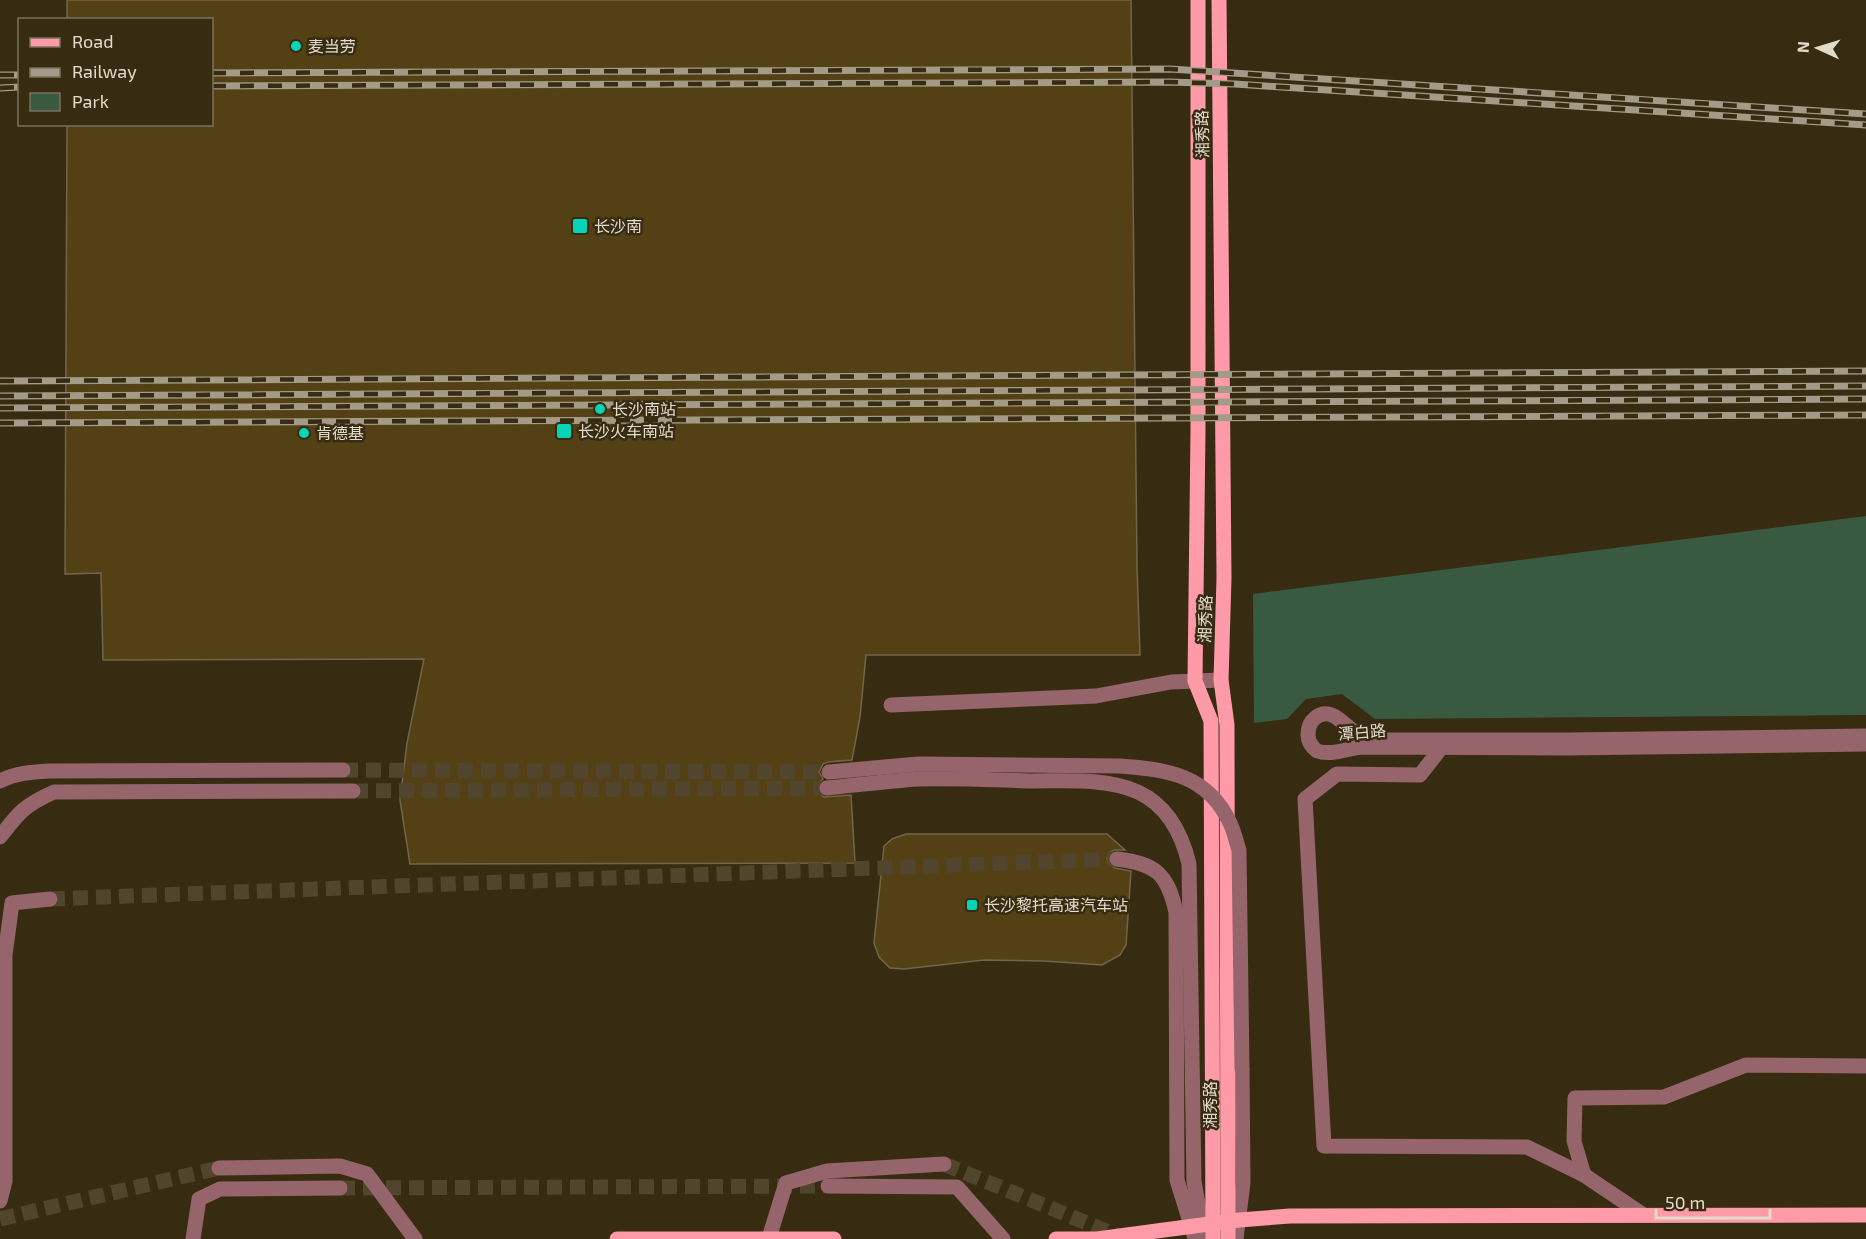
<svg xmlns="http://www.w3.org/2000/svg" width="1866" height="1239" viewBox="0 0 1866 1239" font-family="'Exo 2','Noto Sans SC',sans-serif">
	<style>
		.green { fill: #3a5941 }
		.building { fill: #534014; stroke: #72654a; stroke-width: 1.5 }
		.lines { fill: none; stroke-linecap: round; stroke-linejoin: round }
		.minor-tunnel { stroke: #51452d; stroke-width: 15; stroke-dasharray: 15 8; stroke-linecap: butt }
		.minor { stroke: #96656b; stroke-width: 15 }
		.major { stroke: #ff9ba9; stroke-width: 15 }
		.rail-casing { stroke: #a39a87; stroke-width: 7 }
		.rail { stroke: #372b11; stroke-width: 4.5; stroke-dasharray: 14; stroke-linecap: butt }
		.minor-bridge { stroke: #96656b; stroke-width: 15 }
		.poi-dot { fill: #05d5b6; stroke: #372b11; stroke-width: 2 }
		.labels { text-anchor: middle; stroke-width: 5; stroke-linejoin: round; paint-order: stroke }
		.poi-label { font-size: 16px; fill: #e2dacb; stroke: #372b11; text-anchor: start }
		.street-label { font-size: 16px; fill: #e2dacb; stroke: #372b11 }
	</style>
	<rect width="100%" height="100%" fill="#372b11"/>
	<!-- green -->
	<polygon class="green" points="1866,516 1866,715 1375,719 1342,694 1306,699 1287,719 1254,723 1253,594"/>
	<!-- building -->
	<g class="building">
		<polygon points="67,0 1131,0 1137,567 1140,655 866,655 860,717 852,760 828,762 823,764 819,772 823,779 818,783 817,788 819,793 824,797 851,795 855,863 410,864 400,800 407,743 424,659 103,660 101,573 65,574 67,124 212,124 212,20 67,20"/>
		<polygon points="906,834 1107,834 1125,850 1114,850 1110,852 1107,858 1108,863 1115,868 1131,871 1126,945 1120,955 1102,965 1044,961 984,960 904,969 890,968 879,957 874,943 884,846 892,839"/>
	</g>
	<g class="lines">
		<!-- minor-tunnel -->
		<g class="minor-tunnel">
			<polyline points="343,770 829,772"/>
			<polyline points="353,791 827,788"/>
			<polyline points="50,899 1117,859"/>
			<polyline points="944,1164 1123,1238"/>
			<polyline points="340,1188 828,1186"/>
			<polyline points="0,1219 219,1168"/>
		</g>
		<!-- minor -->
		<g class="minor">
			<polyline points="891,705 1096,696 1171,682 1221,680"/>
			<path d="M1866,736l-297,4h-201c-19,-4 -33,-38 -53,-22 -5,4 -7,11 -7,17 0,7 4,12 9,16 15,5 31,-3 46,-4l203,1 300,-4"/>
			<polyline points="1445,743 1420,775 1337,774 1305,799 1324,1146 1527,1147 1584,1175 1642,1214"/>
			<path d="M0,781c15,-8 32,-9 49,-10l294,-1"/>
			<path d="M827,788c31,-3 61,-7 92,-9 38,-1 76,1 114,2 34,0 73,-3 105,11 30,14 44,42 51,72l5,317 10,58"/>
			<path d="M0,837c19,-25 25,-32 54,-45l299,-1"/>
			<path d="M1117,859c39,5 50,14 59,53l1,268 18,58"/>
			<polyline points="219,1168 340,1166 367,1174 415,1239"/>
			<polyline points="1584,1175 1574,1141 1575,1098 1664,1097 1746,1065 1866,1066"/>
			<polyline points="828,1186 957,1187 1003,1239"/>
			<polyline points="0,1201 5,1181 5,955 12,903 50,899"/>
			<polyline points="769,1238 786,1183 827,1171 944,1164"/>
			<polyline points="193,1239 199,1199 220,1189 340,1188"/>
			<polyline points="1236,1239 1243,1183 1242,1069"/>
		</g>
		<!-- major -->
		<g class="major">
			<polyline points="1198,0 1198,430 1195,681 1211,721 1213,1239"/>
			<polyline points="1219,0 1224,578 1221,680 1227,725 1228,1239"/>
			<polyline points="617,1239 834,1239"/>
			<polyline points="1056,1239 1097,1239 1239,1220 1290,1216 1866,1215"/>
		</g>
		<!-- rail casing -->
		<g class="rail-casing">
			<g id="rail">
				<polyline points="212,73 1170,69 1866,114"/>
				<polyline points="0,75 20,75"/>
				<polyline points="212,86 1169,82 1235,84 1866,125"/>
				<polyline points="0,88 20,87"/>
				<polyline points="0,381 1866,371"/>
				<polyline points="0,396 1866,386"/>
				<polyline points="0,408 1866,399"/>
				<polyline points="0,423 1866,415"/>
			</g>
		</g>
		<!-- rail -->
		<use href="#rail" class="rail"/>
		<!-- minor-bridge -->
		<path class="minor-bridge" d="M829,772l89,-8 201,2c48,3 89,9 111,57 4,8 6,18 9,27l3,219"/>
	</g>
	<!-- markers -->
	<g class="poi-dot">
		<circle cx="296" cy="46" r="6"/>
		<rect x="572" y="218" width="16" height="16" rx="3"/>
		<circle cx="600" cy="409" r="6"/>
		<rect x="556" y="423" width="16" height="16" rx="3"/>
		<circle cx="304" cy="433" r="6"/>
		<rect x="966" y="899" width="12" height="12" rx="3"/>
	</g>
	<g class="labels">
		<!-- poi labels -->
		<g class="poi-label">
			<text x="308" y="52">麦当劳</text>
			<text x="594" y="232">长沙南</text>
			<text x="612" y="415">长沙南站</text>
			<text x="578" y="437">长沙火车南站</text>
			<text x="316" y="439">肯德基</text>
			<text x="984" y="911">长沙黎托高速汽车站</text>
		</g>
		<!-- street labels -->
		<g class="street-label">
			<text transform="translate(1202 134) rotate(-91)" y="6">湘秀路</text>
			<text transform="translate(1205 619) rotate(-88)" y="6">湘秀路</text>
			<text transform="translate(1362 732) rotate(-5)" y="6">潭白路</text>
			<text transform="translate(1210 1105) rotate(-90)" y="6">湘秀路</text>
		</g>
	</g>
	<!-- legend -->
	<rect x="18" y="18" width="195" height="108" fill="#372b11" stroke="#7b715b" stroke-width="1.5"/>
	<rect x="30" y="38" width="30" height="9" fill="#ff9ba9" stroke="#7b715b" stroke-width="1.5"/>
	<text x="72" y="48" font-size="18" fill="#e2dacb">Road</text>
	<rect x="30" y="68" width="30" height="9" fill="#a39a87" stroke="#7b715b" stroke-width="1.5"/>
	<text x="72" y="78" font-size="18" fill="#e2dacb">Railway</text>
	<rect x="30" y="93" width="30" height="18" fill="#3a5941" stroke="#7b715b" stroke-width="1.5"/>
	<text x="72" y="108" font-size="18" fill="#e2dacb">Park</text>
	<!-- north arrow -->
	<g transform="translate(1818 48) rotate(274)" stroke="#372b11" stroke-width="4.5" paint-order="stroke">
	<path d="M0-4.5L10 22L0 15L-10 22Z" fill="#e2dacb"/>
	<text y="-9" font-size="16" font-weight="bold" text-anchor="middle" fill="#e2dacb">N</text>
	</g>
	<!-- scale -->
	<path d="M1656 1209v9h114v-9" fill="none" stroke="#e2dacb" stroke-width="3"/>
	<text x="1665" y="1209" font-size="18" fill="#e2dacb" stroke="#372b11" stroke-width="4.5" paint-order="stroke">50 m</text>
</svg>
